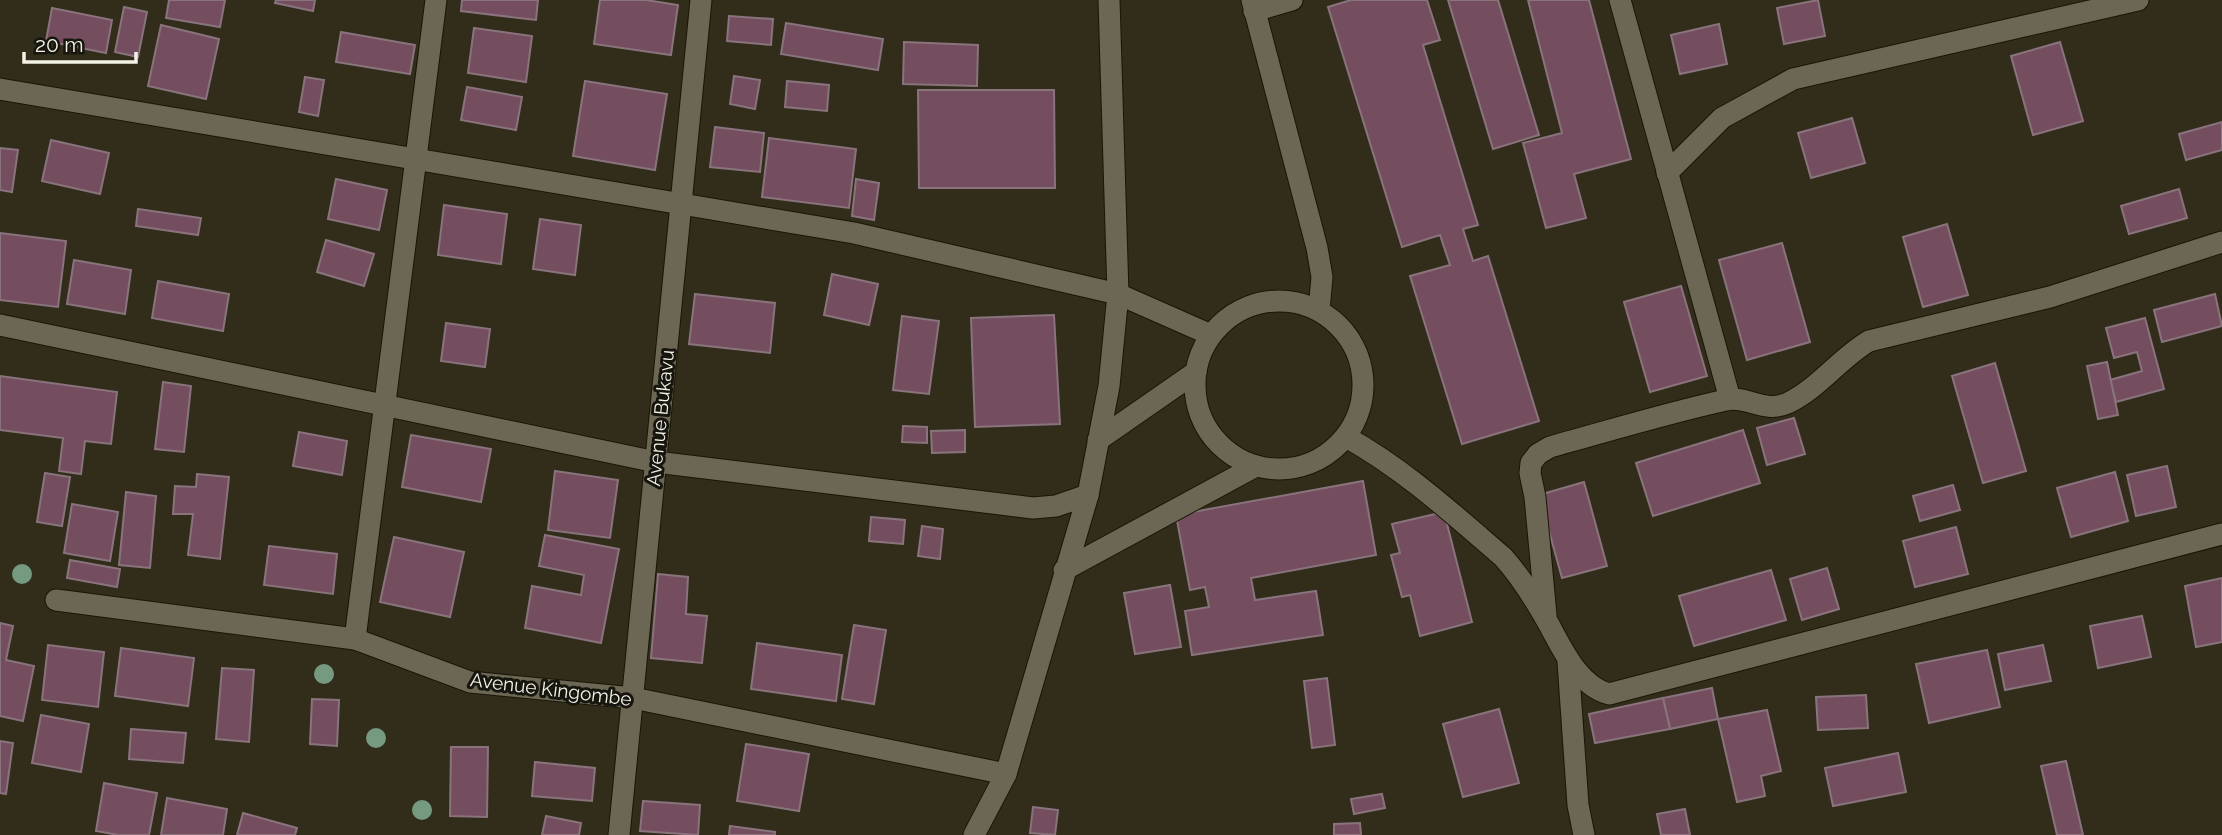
<svg xmlns="http://www.w3.org/2000/svg" width="2222" height="835" viewBox="0 0 2222 835" font-family="Raleway,sans-serif">
	<style>
		.building { fill: #744e5f; stroke: #89737c; stroke-width: 2 }
		.lines { fill: none; stroke-linecap: round; stroke-linejoin: round }
		.minor-casing { stroke: #1a1505; stroke-width: 23 }
		.minor { stroke: #6c6754; stroke-width: 21 }
		.tree { fill: #769a7f }
		.labels { text-anchor: middle; stroke-width: 6; stroke-linejoin: round; paint-order: stroke }
		.street-label { font-size: 19px; fill: #f4f2e6; stroke: #17160e }
	</style>
	<rect width="100%" height="100%" fill="#322d1b"/>
	<!-- building -->
	<g class="building">
		<polygon points="169,0 225,0 220,27 166,18"/>
		<polygon points="276,0 315,0 313,11 275,3"/>
		<polygon points="462,0 538,0 536,20 461,11"/>
		<polygon points="600,0 646,0 678,5 671,55 594,44"/>
		<polygon points="1351,0 1427,0 1440,40 1423,45 1478,225 1463,229 1473,261 1488,256 1539,421 1462,444 1410,276 1450,265 1440,235 1402,247 1328,7"/>
		<polygon points="1448,0 1498,0 1539,135 1493,149"/>
		<polygon points="1528,0 1589,0 1631,159 1574,174 1586,218 1546,228 1523,143 1562,133"/>
		<polygon points="1818,0 1825,36 1784,44 1777,8"/>
		<polygon points="124,7 147,12 138,57 115,52"/>
		<polygon points="52,8 112,20 106,53 46,41"/>
		<polygon points="729,16 773,19 771,45 727,41"/>
		<polygon points="786,23 883,39 878,70 781,54"/>
		<polygon points="1719,24 1727,64 1680,74 1671,35"/>
		<polygon points="161,25 219,39 206,99 148,86"/>
		<polygon points="474,28 532,36 526,82 468,73"/>
		<polygon points="341,32 415,45 410,74 336,62"/>
		<polygon points="904,42 978,45 977,86 903,84"/>
		<polygon points="2060,42 2083,121 2033,135 2011,56"/>
		<polygon points="734,76 760,80 755,109 730,104"/>
		<polygon points="305,77 324,80 318,116 299,112"/>
		<polygon points="585,81 667,94 655,170 573,156"/>
		<polygon points="787,81 829,85 827,111 785,107"/>
		<polygon points="467,87 522,97 516,130 461,120"/>
		<polygon points="918,90 1054,90 1055,188 919,188"/>
		<polygon points="1852,118 1865,163 1811,178 1798,133"/>
		<polygon points="2222,122 2222,150 2186,160 2179,134"/>
		<polygon points="715,127 764,133 760,172 710,167"/>
		<polygon points="769,138 856,149 849,208 762,197"/>
		<polygon points="51,140 109,153 100,194 42,181"/>
		<polygon points="0,148 18,150 12,192 0,190"/>
		<polygon points="336,179 387,190 379,230 328,219"/>
		<polygon points="856,179 879,183 874,220 852,216"/>
		<polygon points="2179,189 2187,218 2129,234 2121,206"/>
		<polygon points="444,205 507,214 501,264 438,255"/>
		<polygon points="138,209 201,218 198,235 136,226"/>
		<polygon points="540,219 581,225 575,275 533,269"/>
		<polygon points="1947,224 1968,295 1923,307 1903,237"/>
		<polygon points="0,233 66,241 58,307 0,300"/>
		<polygon points="326,240 374,254 364,286 317,272"/>
		<polygon points="1782,243 1810,342 1747,360 1719,260"/>
		<polygon points="74,260 131,270 125,314 67,304"/>
		<polygon points="832,274 878,284 869,325 824,315"/>
		<polygon points="158,281 229,294 223,331 152,318"/>
		<polygon points="1681,286 1707,376 1650,392 1624,302"/>
		<polygon points="695,294 775,303 770,353 689,344"/>
		<polygon points="2215,294 2222,326 2162,342 2154,310"/>
		<polygon points="1054,315 1060,424 975,427 971,318"/>
		<polygon points="902,316 939,321 929,394 893,390"/>
		<polygon points="2145,318 2164,389 2116,402 2110,380 2142,371 2137,352 2114,358 2106,328"/>
		<polygon points="446,323 490,329 485,367 441,361"/>
		<polygon points="2107,362 2118,415 2098,419 2087,366"/>
		<polygon points="1995,363 2026,471 1983,483 1952,376"/>
		<polygon points="0,376 117,392 111,444 85,441 81,474 59,471 63,438 0,430"/>
		<polygon points="163,382 191,386 184,452 155,449"/>
		<polygon points="1794,418 1805,454 1767,465 1757,428"/>
		<polygon points="903,426 927,427 927,443 902,442"/>
		<polygon points="965,430 965,452 932,453 931,431"/>
		<polygon points="1743,430 1760,483 1653,516 1636,463"/>
		<polygon points="299,432 347,441 342,475 293,466"/>
		<polygon points="411,435 491,449 481,502 402,487"/>
		<polygon points="2167,466 2176,507 2136,516 2127,475"/>
		<polygon points="555,471 618,480 610,538 548,530"/>
		<polygon points="2115,472 2128,521 2071,537 2057,488"/>
		<polygon points="45,473 70,477 62,526 37,522"/>
		<polygon points="197,474 229,477 220,559 188,555 193,514 173,514 175,486 196,487"/>
		<polygon points="1363,481 1376,555 1251,578 1255,600 1316,591 1323,635 1192,655 1185,611 1209,607 1205,587 1190,590 1176,515"/>
		<polygon points="1584,482 1607,566 1562,578 1539,495"/>
		<polygon points="1953,485 1960,510 1920,521 1913,496"/>
		<polygon points="126,492 156,496 150,568 119,565"/>
		<polygon points="72,504 118,512 110,561 64,553"/>
		<polygon points="1444,512 1472,622 1420,636 1410,595 1402,597 1391,555 1400,553 1392,524"/>
		<polygon points="871,517 905,520 903,544 869,541"/>
		<polygon points="922,526 943,529 940,559 918,556"/>
		<polygon points="1956,527 1968,574 1915,587 1903,541"/>
		<polygon points="545,535 619,549 601,643 525,628 532,586 581,595 584,575 539,566"/>
		<polygon points="394,537 464,552 450,617 380,602"/>
		<polygon points="269,546 337,554 333,594 264,585"/>
		<polygon points="70,560 120,569 117,587 67,578"/>
		<polygon points="1827,568 1839,609 1802,620 1790,579"/>
		<polygon points="1771,570 1786,620 1694,646 1679,596"/>
		<polygon points="658,574 688,577 686,614 707,616 702,663 651,658"/>
		<polygon points="2222,578 2222,642 2196,647 2185,586"/>
		<polygon points="1170,585 1181,647 1135,654 1124,593"/>
		<polygon points="2142,616 2151,657 2098,668 2090,626"/>
		<polygon points="0,623 13,626 6,660 34,666 23,721 0,716"/>
		<polygon points="854,625 886,630 874,704 842,699"/>
		<polygon points="757,643 842,655 836,701 751,689"/>
		<polygon points="48,645 104,652 98,707 42,700"/>
		<polygon points="2043,645 2051,681 2005,690 1998,654"/>
		<polygon points="121,648 194,658 188,706 115,696"/>
		<polygon points="1987,650 2000,707 1929,723 1916,664"/>
		<polygon points="222,668 254,670 249,742 216,739"/>
		<polygon points="1327,678 1335,745 1312,748 1304,681"/>
		<polygon points="1712,688 1718,719 1670,729 1663,698"/>
		<polygon points="1866,695 1868,728 1818,730 1816,697"/>
		<polygon points="1663,698 1670,729 1595,743 1589,714"/>
		<polygon points="312,699 339,700 337,746 310,744"/>
		<polygon points="1499,709 1519,783 1463,797 1443,724"/>
		<polygon points="1767,710 1781,771 1761,776 1765,796 1737,802 1718,719"/>
		<polygon points="41,715 89,724 81,772 32,763"/>
		<polygon points="131,729 186,733 183,763 129,759"/>
		<polygon points="0,741 13,743 6,794 0,793"/>
		<polygon points="746,744 809,754 799,811 737,801"/>
		<polygon points="451,747 488,747 487,817 450,816"/>
		<polygon points="1898,753 1906,792 1833,806 1825,768"/>
		<polygon points="2066,761 2083,835 2057,835 2041,766"/>
		<polygon points="535,762 595,768 592,801 532,796"/>
		<polygon points="104,783 157,793 149,835 118,835 96,831"/>
		<polygon points="1382,794 1385,808 1354,814 1351,799"/>
		<polygon points="167,798 227,809 223,835 161,835"/>
		<polygon points="643,801 700,805 698,835 640,831"/>
		<polygon points="1033,807 1058,810 1055,835 1030,833"/>
		<polygon points="1685,809 1690,835 1661,835 1657,814"/>
		<polygon points="243,813 297,828 295,835 237,835"/>
		<polygon points="546,816 581,823 579,835 542,835"/>
		<polygon points="1360,823 1361,835 1334,835 1334,824"/>
		<polygon points="730,826 775,832 775,835 729,835"/>
	</g>
	<g class="lines">
		<!-- minor casing -->
		<g class="minor-casing">
			<g id="minor">
				<polyline points="1252,0 1317,248 1322,277 1319,310"/>
				<polyline points="1620,0 1730,399"/>
				<polyline points="1254,11 1292,0"/>
				<polyline points="0,89 854,233 1118,294 1211,335"/>
				<polyline points="1667,173 1722,118 1793,79 2138,0"/>
				<circle cx="1279" cy="385" r="84"/>
				<polyline points="0,325 656,462 1033,508 1056,506 1088,495"/>
				<path d="M1346,437c58,32 107,77 157,120 17,19 31,41 44,64 14,25 30,64 62,73l613,-160"/>
				<polyline points="1098,440 1196,372"/>
				<polyline points="1064,570 1256,466"/>
				<polyline points="56,600 355,639 470,682 633,698 1006,774"/>
				<path d="M1546,615l-11,-118 -5,-24 1,-10 7,-9 12,-7c58,-16 117,-34 176,-47 22,-5 37,14 62,3 31,-15 52,-45 81,-62l181,-44 172,-55"/>
				<polyline points="355,639 436,0"/>
				<polyline points="1568,662 1578,805 1584,835"/>
				<polyline points="619,835 701,0"/>
				<polyline points="974,835 1006,774 1088,495 1109,386 1118,294 1109,0"/>
			</g>
		</g>
		<!-- minor -->
		<use href="#minor" class="minor"/>
	</g>
	<!-- trees -->
	<g class="tree">
		<circle cx="22" cy="574" r="10"/>
		<circle cx="324" cy="674" r="10"/>
		<circle cx="376" cy="738" r="10"/>
		<circle cx="422" cy="810" r="10"/>
	</g>
	<g class="labels">
		<!-- street labels -->
		<g class="street-label">
			<text transform="translate(660 418) rotate(-84)" y="7">Avenue Bukavu</text>
			<text transform="translate(551 689) rotate(7)" y="7">Avenue Kingombe</text>
		</g>
	</g>
	<!-- scale -->
	<path d="M24 52v10h112v-10" fill="none" stroke="#f4f2e6" stroke-width="3.5"/>
	<text x="35" y="52" font-size="21" fill="#f4f2e6" stroke="#17160e" stroke-width="5" paint-order="stroke">20 m</text>
</svg>
